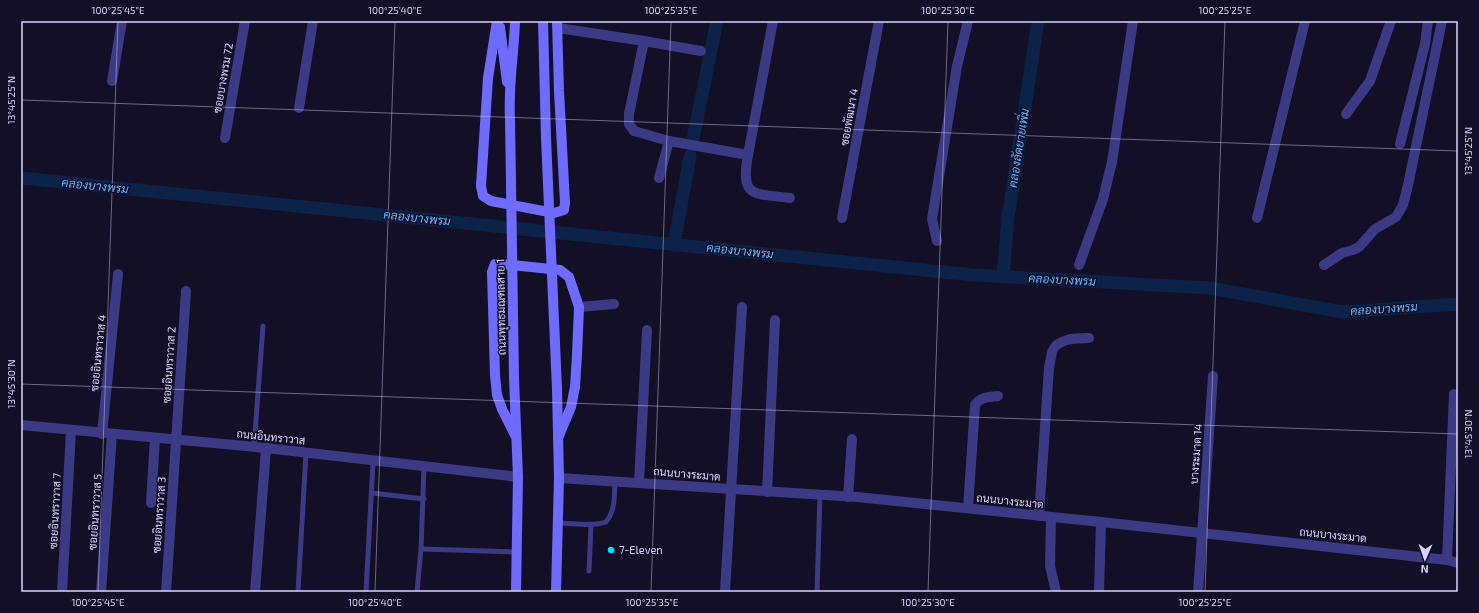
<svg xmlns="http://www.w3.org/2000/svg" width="1479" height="613" viewBox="0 0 1479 613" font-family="'Exo 2',Sarabun,sans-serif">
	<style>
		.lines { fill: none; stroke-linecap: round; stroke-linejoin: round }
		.canal { stroke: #0c2248; stroke-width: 13 }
		.service { stroke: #3d3a85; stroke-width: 5 }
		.minor { stroke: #3d3a85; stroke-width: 10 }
		.tertiary { stroke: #3d3a85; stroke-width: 10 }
		.secondary { stroke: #6f6bff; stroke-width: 10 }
		.secondary-bridge { stroke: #6f6bff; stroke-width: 10 }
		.ticks { fill: none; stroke: #d9d4ff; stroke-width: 1; stroke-opacity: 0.45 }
		.poi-dot { fill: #00e5ff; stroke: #130f26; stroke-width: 1.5 }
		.labels { text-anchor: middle; stroke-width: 3; stroke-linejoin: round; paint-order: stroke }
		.street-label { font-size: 11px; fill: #d9d4ff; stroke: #130f26 }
		.poi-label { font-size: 11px; fill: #d9d4ff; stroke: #130f26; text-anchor: start }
		.water-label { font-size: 12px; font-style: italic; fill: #62b6ff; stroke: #130f26 }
		.neatline { fill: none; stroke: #d9d4ff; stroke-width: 1.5 }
		.ticks-label { font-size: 10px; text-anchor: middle; fill: #d9d4ff }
	</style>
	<rect width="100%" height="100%" fill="#130f26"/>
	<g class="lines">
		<!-- canal -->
		<g class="canal">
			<polyline points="693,139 717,21"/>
			<polyline points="21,178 973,275 1210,288 1343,312 1458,304"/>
			<polyline points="674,245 690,156"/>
			<polyline points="1003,276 1008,218 1038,21"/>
		</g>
		<!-- service -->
		<g class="service">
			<polyline points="254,447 263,326"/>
			<polyline points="372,493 424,499"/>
			<path d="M558,523c15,0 34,4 48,-1 10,-12 8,-27 9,-41"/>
			<polyline points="421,549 516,552"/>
			<polyline points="589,571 591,525"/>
			<polyline points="298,592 306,453"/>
			<polyline points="366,592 373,462"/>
			<polyline points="417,592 421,549 424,467"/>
			<polyline points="817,592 820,495"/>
		</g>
		<!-- minor -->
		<g class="minor">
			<polyline points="558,28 644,41 701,51"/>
			<polyline points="644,41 629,114 629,124 634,131 669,141 748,155 773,21"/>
			<polyline points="112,81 122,21"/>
			<polyline points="299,108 313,21"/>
			<polyline points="1346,114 1370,81 1391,21"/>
			<polyline points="225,138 245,21"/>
			<polyline points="1400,144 1425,44 1428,21"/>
			<path d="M748,155c-8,44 6,38 42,43"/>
			<polyline points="659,178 669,141"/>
			<polyline points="842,218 879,21"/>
			<polyline points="1257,218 1305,21"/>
			<polyline points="937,241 932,219 957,66 968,21"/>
			<polyline points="1079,265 1103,199 1112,162 1133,21"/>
			<polyline points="1324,265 1342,253 1353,250 1359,247 1375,229 1396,217 1403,205 1408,185 1442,21"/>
			<polyline points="579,307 614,304"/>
			<polyline points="102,434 118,274"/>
			<polyline points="639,482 647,330"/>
			<polyline points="767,492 775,320"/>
			<polyline points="848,497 852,439"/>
			<polyline points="151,503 155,438"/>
			<path d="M968,508l7,-103c5,-8 14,-8 23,-9"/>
			<path d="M1039,516l10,-148c1,-5 2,-11 3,-16 5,-14 25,-14 37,-14"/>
			<polyline points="1051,517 1050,566 1056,592"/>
			<polyline points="1447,560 1454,394"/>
			<polyline points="62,592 71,431"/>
			<polyline points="101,592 112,434"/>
			<polyline points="166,592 186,291"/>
			<polyline points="255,592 266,448"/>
			<polyline points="725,592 742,307"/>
			<polyline points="1099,592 1101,522"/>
			<polyline points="1198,592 1213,376"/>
		</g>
		<!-- tertiary -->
		<g class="tertiary">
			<polyline points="21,425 266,448 518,477"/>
			<polyline points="559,478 857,497 1101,522 1447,560 1458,563"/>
		</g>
		<!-- secondary -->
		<g class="secondary">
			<polyline points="497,21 488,78 481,186 483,196 491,201 554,213 564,210 565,203 559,91 557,21"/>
			<polyline points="543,21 546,138"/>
			<polyline points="500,27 507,82"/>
			<path d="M510,119c-2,-33 4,-65 5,-98"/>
			<polyline points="514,378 518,477 516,592"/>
			<polyline points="515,435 502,409 497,395 495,375 492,272 495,264 502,264 560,270 569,277 579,307 577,355 575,387 571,407 558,438"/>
			<polyline points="556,592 559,478 557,389"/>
		</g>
		<!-- secondary-bridge -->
		<g class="secondary-bridge">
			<polyline points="510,119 514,378"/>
			<polyline points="546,138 557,389"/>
		</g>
	</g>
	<!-- ticks -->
	<path class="ticks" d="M21,100l1437,51M21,384l1437,50M98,592l20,-571M375,592l20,-571M651,592l20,-571M928,592l20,-571M1205,592l20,-571"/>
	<!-- markers -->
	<circle class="poi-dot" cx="611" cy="550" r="4"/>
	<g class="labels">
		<!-- street labels -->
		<g class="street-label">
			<text transform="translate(223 78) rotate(-80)" y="4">ซอยบางพรม 72</text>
			<text transform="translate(849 117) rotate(-80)" y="4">ซอยพัฒนา 4</text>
			<text transform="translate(501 307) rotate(-91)" y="4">ถนนพุทธมณฑลสาย 1</text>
			<text transform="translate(98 353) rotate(-84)" y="4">ซอยอินทราวาส 4</text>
			<text transform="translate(169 365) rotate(-86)" y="4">ซอยอินทราวาส 2</text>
			<text transform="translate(271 437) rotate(6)" y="4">ถนนอินทราวาส</text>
			<text transform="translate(1196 454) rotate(-86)" y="4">บางระมาด 14</text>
			<text transform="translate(687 474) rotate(5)" y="4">ถนนบางระมาด</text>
			<text transform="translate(1010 501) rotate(6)" y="4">ถนนบางระมาด</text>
			<text transform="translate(55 511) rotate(-87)" y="4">ซอยอินทราวาส 7</text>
			<text transform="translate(95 512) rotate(-86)" y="4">ซอยอินทราวาส 5</text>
			<text transform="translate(159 515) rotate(-86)" y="4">ซอยอินทราวาส 3</text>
			<text transform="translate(1333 535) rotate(6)" y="4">ถนนบางระมาด</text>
		</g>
		<!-- poi labels -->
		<g class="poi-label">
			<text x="619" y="554">7-Eleven</text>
		</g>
		<!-- water labels -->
		<g class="water-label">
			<text transform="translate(1019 148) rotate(-81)" y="4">คลองลัดยายเพิ่ม</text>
			<text transform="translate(95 186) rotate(6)" y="4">คลองบางพรม</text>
			<text transform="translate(417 218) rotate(6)" y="4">คลองบางพรม</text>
			<text transform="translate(740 251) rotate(6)" y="4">คลองบางพรม</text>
			<text transform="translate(1062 280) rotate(3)" y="4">คลองบางพรม</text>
			<text transform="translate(1384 309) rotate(-4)" y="4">คลองบางพรม</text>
		</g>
	</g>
	<!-- border -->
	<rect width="1479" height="613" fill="none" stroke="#130f26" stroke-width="44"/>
	<!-- north arrow -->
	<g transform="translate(1425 559) rotate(182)" stroke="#130f26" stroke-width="3" paint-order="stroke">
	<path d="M0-3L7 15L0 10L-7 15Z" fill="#d9d4ff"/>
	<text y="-6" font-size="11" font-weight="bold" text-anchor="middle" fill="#d9d4ff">N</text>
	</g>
	<rect x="22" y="22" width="1435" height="569" class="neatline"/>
	<g class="ticks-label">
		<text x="118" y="14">100°25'45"E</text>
		<text x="395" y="14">100°25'40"E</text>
		<text x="671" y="14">100°25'35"E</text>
		<text x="948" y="14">100°25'30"E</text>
		<text x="1225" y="14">100°25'25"E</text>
		<text transform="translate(11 100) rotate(-90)" y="4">13°45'25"N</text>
		<text transform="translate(1468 151) rotate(-90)" y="4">13°45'25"N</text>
		<text transform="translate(11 384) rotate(-90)" y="4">13°45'30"N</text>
		<text transform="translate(1468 434) rotate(-90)" y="4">13°45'30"N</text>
		<text x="98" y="606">100°25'45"E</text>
		<text x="375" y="606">100°25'40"E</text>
		<text x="652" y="606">100°25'35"E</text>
		<text x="928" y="606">100°25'30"E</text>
		<text x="1205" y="606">100°25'25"E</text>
	</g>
</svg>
